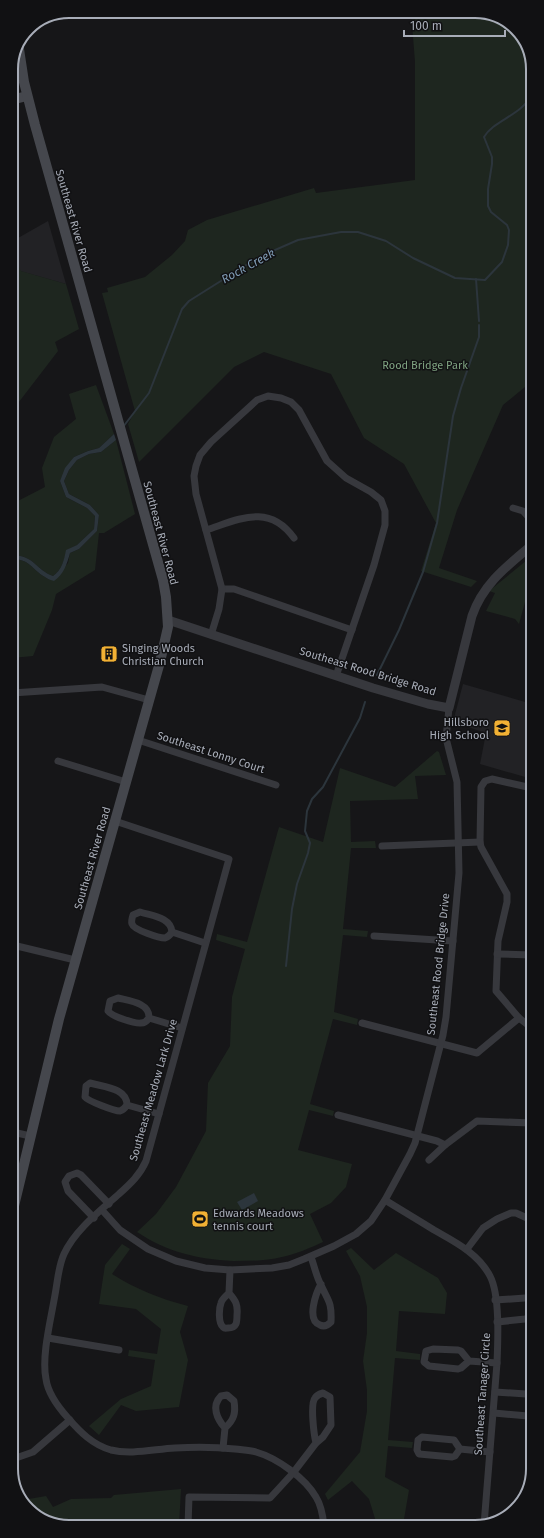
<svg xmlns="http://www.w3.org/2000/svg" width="544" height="1538" viewBox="0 0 544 1538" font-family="'Fira Sans',sans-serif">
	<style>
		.built { fill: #222225 }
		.green { fill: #1e261f }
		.water { fill: #2c353c }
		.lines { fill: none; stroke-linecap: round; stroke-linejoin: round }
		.stream { stroke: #2c353c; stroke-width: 2 }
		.minor { stroke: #37383d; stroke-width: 7 }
		.tertiary { stroke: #37383d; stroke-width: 9 }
		.secondary { stroke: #45474d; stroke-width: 10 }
		.labels { text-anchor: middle; stroke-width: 3; stroke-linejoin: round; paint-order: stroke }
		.street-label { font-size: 11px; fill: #a8adb8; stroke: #111113 }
		.park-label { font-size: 11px; fill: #7fa381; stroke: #111113 }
		.poi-label { font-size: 11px; fill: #a8adb8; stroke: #111113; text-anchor: start }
		.water-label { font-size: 12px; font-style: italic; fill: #7f9bb3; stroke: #111113 }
		.rim { fill: none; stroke: #a8adb8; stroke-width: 2 }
	</style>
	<rect width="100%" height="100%" fill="#161618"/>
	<!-- built -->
	<g class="built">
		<polygon points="48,221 66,284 20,271 11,248 11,242"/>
		<polygon points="463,684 532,704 532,779 480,764 486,733 453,722"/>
	</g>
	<!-- green -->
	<g class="green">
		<polygon points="411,11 479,11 511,23 531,54 531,382 503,405 457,510 439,568 477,581 471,587 421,571 436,523 404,464 364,438 331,374 264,352 234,367 139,462 128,424 135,411 102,293 108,292 107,288 145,277 172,255 185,241 188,230 207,220 314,188 316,193 415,180 415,62"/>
		<polygon points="18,265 21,271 66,284 79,329 55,342 58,351 12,411 11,268"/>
		<path d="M96,385l18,49 -15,14 -11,3 -14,6 -14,24 6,16 21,11 8,8 -1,13 -17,16 -10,5c-3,10 -5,20 -14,26 -17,-6 -19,-21 -41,-21v-51l33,-17 -3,-19 12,-31 22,-18 -7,-25z"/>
		<path d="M116,440l19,74 -31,19h-5l-4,37 -39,24 -4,16 -19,46 -21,2v-99c18,0 19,10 33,18 2,2 6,3 9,3l14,-17 2,-10 9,-4 18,-18 2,-16 -9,-10 -21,-11 -5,-13 5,-11 8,-10 12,-6 12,-2z"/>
		<polygon points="532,556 532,604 525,602 519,624 515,619 486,611 495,593 489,591"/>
		<path d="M437,751l2,1 7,23 -31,1 3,23 -68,2 1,41 24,-1 1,7h-25l-8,81 25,2 -1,6 -24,-2 -9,77 24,7 -1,6 -24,-6 -23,85 24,7 -1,5 -24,-6 -11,40 54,14 -6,23 -15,16 -21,11 13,28c-13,6 -27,12 -41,15 -16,4 -32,4 -49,4 -36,-2 -66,-9 -96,-29l19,-18 20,-27 30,-56 2,-48 22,-37 2,-49 13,-48 -29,-9 1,-6 30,8 32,-115 44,15 17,-74 55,19z"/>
		<path d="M122,1244l8,5 -18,25c26,16 46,24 76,32l-8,26 8,28 -9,47 -43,4 -15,-6 -22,30 -10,-9 32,-27 30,-13 4,-26 -27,-4 1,-6 28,4 4,-25 -25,-20 -37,-5 6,-39z"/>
		<polygon points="351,1248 374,1270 396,1253 438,1278 447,1293 445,1314 399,1311 396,1351 420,1354 420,1360 395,1358 388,1440 413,1442 412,1448 388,1446 385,1477 409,1490 403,1525 377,1525 369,1499 352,1481 328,1500 325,1494 360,1452 367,1411 367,1390 363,1361 367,1333 367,1307 360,1276 346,1251"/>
		<polygon points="181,1489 179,1526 65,1527 31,1513 23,1500 46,1496 53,1507 71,1499 111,1498 114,1495"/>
	</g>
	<!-- water -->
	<g class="water">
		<path d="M114,434l2,6 -15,12 -12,2 -12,6 -8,10 -5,11 5,13 21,11 9,10 -2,16 -18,18 -9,4c-3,11 -6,21 -16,28 -3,-1 -7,-2 -9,-4 -14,-8 -15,-18 -33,-18v-4c22,0 24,15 41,21 9,-6 11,-16 13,-26l11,-5 17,-16 1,-13 -8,-8 -21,-11 -6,-16 5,-13 9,-11 14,-6 11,-3z"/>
		<polygon points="254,1193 258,1201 242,1210 237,1202"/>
	</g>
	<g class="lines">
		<!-- stream -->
		<g class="stream">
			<polyline points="476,279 479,321"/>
			<path d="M123,427l26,-34 33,-84 7,-8 70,-44 39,-17 43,-8h17l28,9 27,17 42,20 30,2 17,-18 6,-17 1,-15 -2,-5 -16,-13 -3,-6v-17l4,-25v-7l-8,-20c9,-16 37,-22 47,-41"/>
			<polyline points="377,675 399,630 423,572 437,523 453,416 461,388 479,337 479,325"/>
			<polyline points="286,966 292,909 297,884 308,853 310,843 305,831 307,811 312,799 323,787 360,718 365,702"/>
		</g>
		<!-- minor -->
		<g class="minor">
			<polyline points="513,508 523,511 532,521"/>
			<path d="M206,530c34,-11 63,-27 88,8"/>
			<polyline points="222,589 234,589 352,630"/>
			<polyline points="211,635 219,609 222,589 196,494 194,476 196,466 200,455 211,442 257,400 268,396 281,398 291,402 299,410 327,461 346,478 371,492 381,500 385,511 385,525 374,565 336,676"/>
			<polyline points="12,693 102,687 149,700"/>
			<polyline points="138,740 276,785"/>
			<polyline points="58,761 126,782"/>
			<polyline points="532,788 492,779 485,781 481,787 480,842 481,847 507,894 507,902 498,941 496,991 519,1018 532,1028"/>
			<path d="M115,821l114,38 -83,302c-6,14 -16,23 -27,33 -19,17 -44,36 -55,60 -5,11 -6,23 -8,35 -4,26 -15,66 -10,90 2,15 13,29 22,39 12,14 25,27 43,32 20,5 44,-1 64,-2 20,-1 40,-1 60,1 7,1 15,1 21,3 21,6 49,26 60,45 5,8 7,19 8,29"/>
			<polyline points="382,846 480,842"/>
			<path d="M172,932c-2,3 -4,5 -7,6 -6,0 -31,-8 -33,-14 -1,-3 0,-6 1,-9l7,-3c12,4 31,5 32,20l33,11"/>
			<polyline points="374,936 453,941"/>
			<polyline points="17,946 75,960"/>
			<polyline points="497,954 532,955"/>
			<path d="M149,1018c-2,3 -4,5 -8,5 -6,1 -30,-7 -33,-12l2,-10 8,-3c12,3 32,5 31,20l33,10"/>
			<polyline points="362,1023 477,1053 519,1018"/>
			<path d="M127,1105c-2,3 -4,5 -7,6 -6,0 -32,-10 -35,-14l1,-11 4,-3 4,1c12,3 33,5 33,21l32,9"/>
			<polyline points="338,1115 437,1141 445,1145 477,1121 532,1123"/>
			<polyline points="13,1132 30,1136"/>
			<polyline points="429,1160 445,1145"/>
			<path d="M385,1200c16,10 33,20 49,30 21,12 44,23 56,46 10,19 8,64 7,87l-13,162"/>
			<polyline points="102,1210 120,1230 148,1249 176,1261 205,1268 230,1270 272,1268 289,1265 304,1259 334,1246 356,1234 371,1221 385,1200 410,1154 415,1143 443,1035 446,1017 459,873 457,782 446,738 449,708"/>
			<polyline points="94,1218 68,1191 65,1182 69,1176 77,1173 81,1175 109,1204"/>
			<polyline points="467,1249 483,1228 497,1219 511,1213 516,1213 527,1218"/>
			<path d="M311,1257c3,8 5,18 9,26 8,18 12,18 11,39 -3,3 -7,5 -11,3 -14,-5 -4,-32 1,-41"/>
			<path d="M229,1293c-3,3 -7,6 -8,10 -2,5 -3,20 2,24 2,2 3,1 5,1 9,0 9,-6 9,-13 1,-10 -1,-14 -8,-22l1,-23"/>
			<polyline points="495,1300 525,1298 529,1298 533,1300"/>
			<polyline points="497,1322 525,1319 533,1316"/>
			<polyline points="48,1338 119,1350"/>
			<polyline points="469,1361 461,1351 458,1350 433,1349 426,1351 424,1362 429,1366 458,1369 461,1368 469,1361 497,1363"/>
			<polyline points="495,1392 526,1394 533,1397"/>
			<polyline points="494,1413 528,1416 533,1414"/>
			<path d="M223,1448l2,-20c9,-8 11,-15 9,-27l-7,-6 -6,1c-10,10 -4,23 4,32"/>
			<polyline points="460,1449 454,1440 422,1437 418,1440 417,1450 419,1454 452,1457 455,1456 460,1449 490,1452"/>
			<polyline points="13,1459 33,1452 70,1420"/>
			<path d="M188,1526l1,-29 81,1 23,-25 23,-30 7,-6 8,-12 -1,-28 -7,-4c-4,1 -6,2 -8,5 -5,6 -1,37 1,45"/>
		</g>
		<!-- tertiary -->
		<path class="tertiary" d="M168,620l205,68 55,16 21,4 23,-92c11,-32 35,-50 60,-71"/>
		<!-- secondary -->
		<g class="secondary">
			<polyline points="11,100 27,96"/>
			<polyline points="13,1210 59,1019 160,662 168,627 166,597 163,580 35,125 24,82 19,49"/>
		</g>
	</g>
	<!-- icons -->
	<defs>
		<g id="building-square" transform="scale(0.9)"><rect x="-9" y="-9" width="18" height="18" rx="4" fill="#f2b134" stroke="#111113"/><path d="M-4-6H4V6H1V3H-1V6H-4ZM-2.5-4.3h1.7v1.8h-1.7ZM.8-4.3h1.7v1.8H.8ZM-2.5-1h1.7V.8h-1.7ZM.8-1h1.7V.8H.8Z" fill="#111"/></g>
		<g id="school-square" transform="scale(0.9)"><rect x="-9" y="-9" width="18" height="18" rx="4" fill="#f2b134" stroke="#111113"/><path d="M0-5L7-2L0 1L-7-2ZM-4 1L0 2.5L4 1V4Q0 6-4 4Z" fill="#111"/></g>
		<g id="stadium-square" transform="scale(0.9)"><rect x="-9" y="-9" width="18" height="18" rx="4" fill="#f2b134" stroke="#111113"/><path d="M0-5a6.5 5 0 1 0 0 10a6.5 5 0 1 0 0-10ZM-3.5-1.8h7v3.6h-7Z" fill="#111"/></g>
	</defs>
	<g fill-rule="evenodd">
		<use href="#building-square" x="109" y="654"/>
		<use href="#school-square" x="502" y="728"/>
		<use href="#stadium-square" x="200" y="1219"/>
	</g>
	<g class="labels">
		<!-- street labels -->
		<g class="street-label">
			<text transform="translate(74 221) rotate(74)" y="4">Southeast River Road</text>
			<text transform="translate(161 533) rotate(75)" y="4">Southeast River Road</text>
			<text transform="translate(368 671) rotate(17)" y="4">Southeast Rood Bridge Road</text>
			<text transform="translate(211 752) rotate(18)" y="4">Southeast Lonny Court</text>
			<text transform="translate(92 858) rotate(-74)" y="4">Southeast River Road</text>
			<text transform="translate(438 964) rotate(-84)" y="4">Southeast Rood Bridge Drive</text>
			<text transform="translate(153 1090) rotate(-74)" y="4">Southeast Meadow Lark Drive</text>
			<text transform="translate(482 1394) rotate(-86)" y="4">Southeast Tanager Circle</text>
		</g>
		<!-- park labels -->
		<g class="park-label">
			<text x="425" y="369">Rood Bridge Park</text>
		</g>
		<!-- poi labels -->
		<g class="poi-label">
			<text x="122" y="652">Singing Woods<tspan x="122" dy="13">Christian Church</tspan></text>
			<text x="489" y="726" text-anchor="end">Hillsboro<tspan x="489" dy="13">High School</tspan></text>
			<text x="213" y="1217">Edwards Meadows<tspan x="213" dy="13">tennis court</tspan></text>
		</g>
		<!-- water labels -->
		<g class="water-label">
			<text transform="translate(248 266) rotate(-29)" y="4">Rock Creek</text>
		</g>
	</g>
	<!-- crop -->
	<path d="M0 0H544V1538H0ZM69 18H475A51 51 0 0 1 526 69V1469A51 51 0 0 1 475 1520H69A51 51 0 0 1 18 1469V69A51 51 0 0 1 69 18Z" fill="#111113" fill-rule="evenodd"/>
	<path class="rim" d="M69 18H475A51 51 0 0 1 526 69V1469A51 51 0 0 1 475 1520H69A51 51 0 0 1 18 1469V69A51 51 0 0 1 69 18Z"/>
	<!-- scale -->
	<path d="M404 30v6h101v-6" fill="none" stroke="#a8adb8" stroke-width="2"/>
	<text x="410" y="30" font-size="12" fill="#a8adb8" stroke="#111113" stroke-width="3" paint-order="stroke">100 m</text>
</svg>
